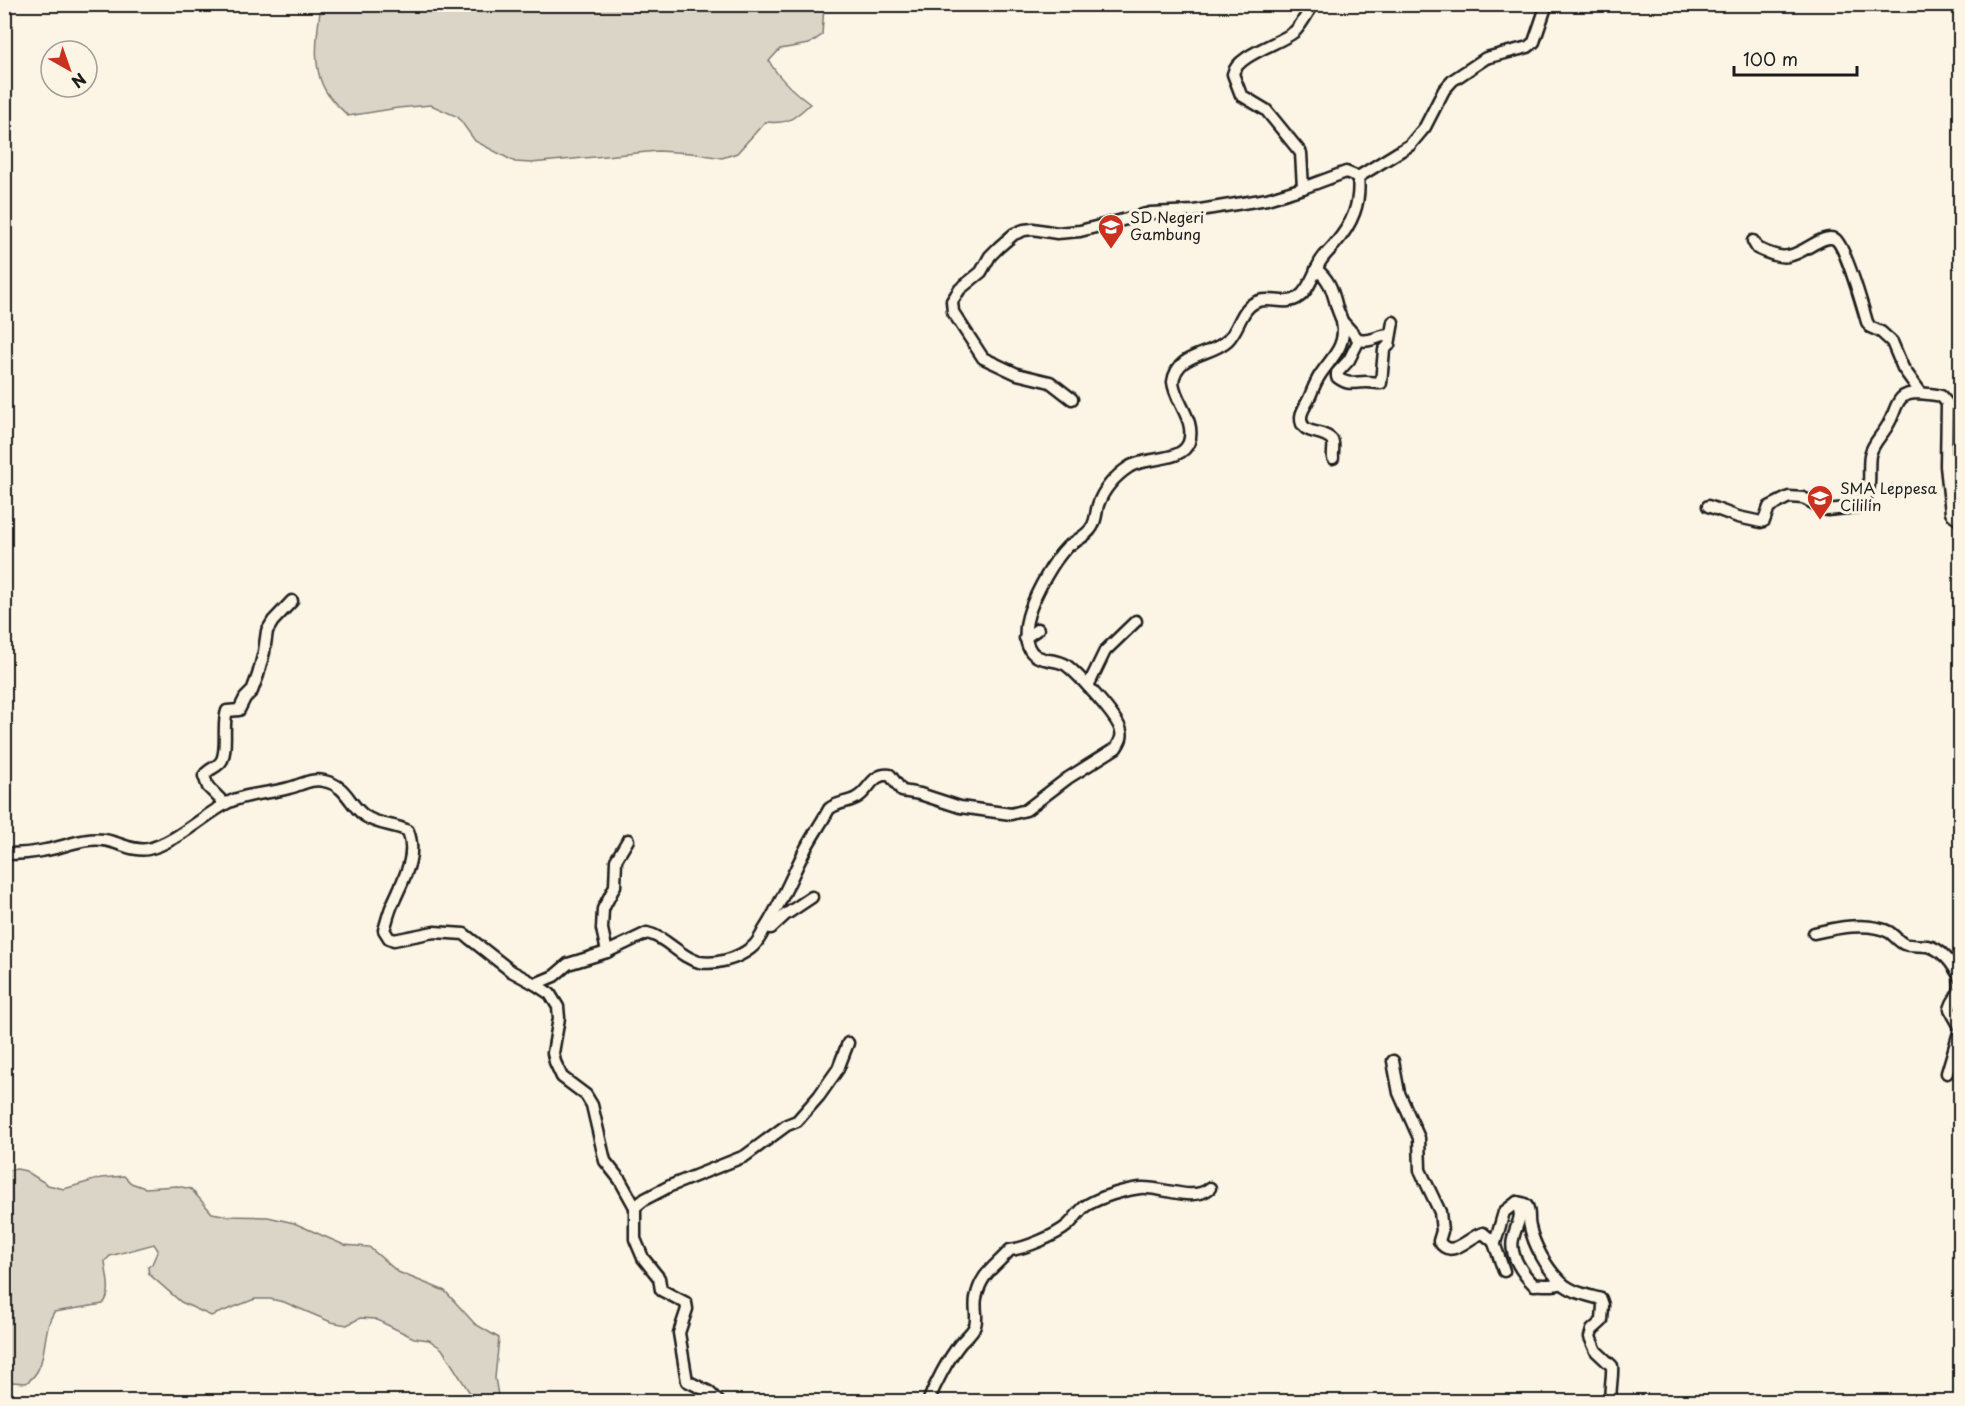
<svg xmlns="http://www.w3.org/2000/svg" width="1965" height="1406" viewBox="0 0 1965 1406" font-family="'Playpen Sans',sans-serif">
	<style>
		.green { fill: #dbd5c8; stroke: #7c7872; stroke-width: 1.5 }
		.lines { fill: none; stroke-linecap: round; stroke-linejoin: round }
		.minor-casing { stroke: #1c1c1c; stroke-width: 15 }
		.minor { stroke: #fcf5e5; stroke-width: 10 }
		.labels { text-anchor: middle; stroke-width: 6; stroke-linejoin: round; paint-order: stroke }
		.poi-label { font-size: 15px; fill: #1c1c1c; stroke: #fcf5e5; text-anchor: start }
	</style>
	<rect width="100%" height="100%" fill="#fcf5e5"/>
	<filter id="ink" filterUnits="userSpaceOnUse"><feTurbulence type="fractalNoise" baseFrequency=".0167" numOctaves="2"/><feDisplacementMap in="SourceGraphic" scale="12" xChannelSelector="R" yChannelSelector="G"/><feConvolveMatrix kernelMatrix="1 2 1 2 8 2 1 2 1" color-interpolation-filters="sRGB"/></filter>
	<g filter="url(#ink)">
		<!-- green -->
		<g class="green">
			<path d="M321,5v-1l503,1 -2,30 -13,9 -29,5 -11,12c10,18 25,31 41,43 -18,16 -21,20 -45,18l-28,31 -15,5 -31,-5 -33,-2 -127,12 -16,-1 -40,-21 -17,-24 -27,-12 -33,3 -50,8c-6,-7 -14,-13 -19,-20 -19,-25 -12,-63 -8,-91z"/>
			<path d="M17,1169l9,2 22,14 16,4 37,-11 23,-2 7,7 14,5 32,-2 14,3 21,24 17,3 39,1 26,6 50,22 25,2 29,25 47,19 30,33 24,14 -4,40 4,23h-24l-33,-52 -13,-9 -15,-2 -39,-19 -15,-1 -13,7 -16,-3 -47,-20 -14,-3h-15l-44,17 -30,-14 -32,-28 -1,-7 4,-3 6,-14 -4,-6 -44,12 -5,5c1,15 8,31 -2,43l-49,8c-14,22 -4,56 -28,71l-15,-1 -7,-7v-204z"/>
		</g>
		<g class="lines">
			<!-- minor casing -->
			<g class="minor-casing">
				<g id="minor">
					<path d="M1313,4c-5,8 -12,22 -19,28 -15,12 -57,23 -61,42l8,21 25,15 35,43 2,35 43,-16 12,5"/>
					<polyline points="1958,4 1960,9"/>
					<polyline points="1358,177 1410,145 1425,127 1444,90 1453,80 1486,58 1528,47 1534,42 1547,4"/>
					<path d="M1753,241l4,7c8,4 22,10 31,8 16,-2 35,-23 47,-17 10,6 28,69 32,83l3,5 11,5 11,10 11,26 18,25"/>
					<path d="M1316,269c13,10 16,20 20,35 1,6 5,12 6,18 5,24 -10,35 -22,53 -4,6 -7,14 -10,21 -2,6 -9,15 -9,21 -1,19 22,12 31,23 3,5 0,13 1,18"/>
					<path d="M1342,321l17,19 -10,20 -12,13v4c11,9 17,5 29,5 5,0 10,1 15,1l3,-33 5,-5 4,-23"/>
					<path d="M1359,340c12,3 19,-5 31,-5"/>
					<polyline points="1072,399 1050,382 1017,374 983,358 953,312 952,301 960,289 981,272 990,256 999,247 1014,234 1024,230 1033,229 1057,233 1080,231 1150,213 1194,211 1267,199 1303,188"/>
					<path d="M1708,506l30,11 23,5 3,-1 5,-14 20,-10 14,1 24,12 30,-3c18,-13 10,-32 13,-52 3,-13 13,-20 19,-32 9,-16 6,-30 29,-30 8,1 16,1 23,3l6,7 -1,63 5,47 9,8"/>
					<polyline points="1025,638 1038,629"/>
					<polyline points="1088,686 1105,651 1136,621"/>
					<path d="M225,804l-17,-17 -4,-11c4,-8 14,-8 18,-16 6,-13 0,-35 5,-49l12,-1 6,-12 7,-7 6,-16 6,-23 3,-21 6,-10 19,-20"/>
					<path d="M4,854c14,0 28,-1 42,-4 18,-3 38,-13 58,-10 15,2 29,12 44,9 27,-6 55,-33 79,-46 20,-10 41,-9 62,-15 13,-3 21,-10 35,-7 24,5 24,23 41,35 12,9 30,8 43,15 10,25 -5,49 -15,72 -4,8 -6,18 -9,27l5,8 5,2 40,-8 30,2 47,37 24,13 19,-8 14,-12 39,-12 40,-19c20,4 32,24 52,29 17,3 38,-3 52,-14 6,-4 10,-12 13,-18 17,-26 28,-55 42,-82 7,-13 16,-26 23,-39 8,-7 18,-6 27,-11 14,-7 15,-25 34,-23l12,16 18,3 40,13 51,7 15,-4 42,-32 48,-30c3,-5 7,-10 5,-17 -3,-14 -43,-57 -55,-66 -6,-4 -14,-4 -22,-6 -23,-5 -20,-32 -14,-49 7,-19 23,-49 37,-63 8,-6 20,-11 25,-20 4,-6 4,-15 6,-22 5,-15 17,-29 31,-38 16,-11 53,-4 60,-25 7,-22 -14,-40 -16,-60 4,-30 37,-25 55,-42 12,-12 13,-34 31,-39 12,-4 29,5 40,-4 10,-7 15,-24 21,-35 4,-7 10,-12 15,-18 17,-20 26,-40 23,-67"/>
					<polyline points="771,928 785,915 812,897"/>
					<path d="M1814,933c21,-5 54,-12 75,-1 5,3 9,9 15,12 6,2 16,1 23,2 15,2 27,20 33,32"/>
					<polyline points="607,952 602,929 603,909 615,886 616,860 628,840"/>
					<polyline points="535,984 550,994 558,1007 559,1018 553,1053 555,1062 562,1077 586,1095 592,1105 605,1161 620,1180 635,1207 635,1239 643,1258 659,1278 661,1290 686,1303 687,1309 679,1333 687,1381 709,1392 719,1402"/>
					<path d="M1393,1061l6,32 20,45 1,32 20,42 2,19 -3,10c12,20 30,-5 44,-8l12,10 9,-31 13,-10c5,1 10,1 11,7 2,6 0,12 2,18 4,18 16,40 29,53 10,12 28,15 42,19l2,6 -1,16 -10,9 -2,7 6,14 16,15c1,12 -3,24 -1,36"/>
					<path d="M1947,1073l13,-44 -1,-4 -9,-16c5,-17 14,-12 8,-36"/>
					<path d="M1517,1202c7,17 -1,21 -4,37 -4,16 10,35 21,46 10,-1 18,2 28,-2"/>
					<polyline points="635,1207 645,1199 670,1186 745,1156 787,1125 797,1121 819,1096 838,1069 848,1043"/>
					<polyline points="1494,1243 1504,1271"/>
					<path d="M928,1402c7,-18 20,-43 32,-58 4,-5 12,-11 15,-18 3,-9 -1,-18 1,-28 5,-25 19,-31 34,-48 16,-2 45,-14 58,-25 7,-6 11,-15 19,-20 14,-8 36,-15 53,-17 22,-2 53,15 70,0"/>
				</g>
			</g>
			<!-- minor -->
			<use href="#minor" class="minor"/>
		</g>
	</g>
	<!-- icons -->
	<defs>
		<g id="school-pin" transform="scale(1.35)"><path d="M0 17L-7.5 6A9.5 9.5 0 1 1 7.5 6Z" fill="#c8321e" stroke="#fcf5e5"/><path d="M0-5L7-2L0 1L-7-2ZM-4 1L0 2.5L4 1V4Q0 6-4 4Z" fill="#fff"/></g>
	</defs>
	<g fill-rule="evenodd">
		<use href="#school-pin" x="1111" y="227"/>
		<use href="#school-pin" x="1820" y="498"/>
	</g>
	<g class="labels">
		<!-- poi labels -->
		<g class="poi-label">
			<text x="1130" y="223">SD Negeri<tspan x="1130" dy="17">Gambung</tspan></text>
			<text x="1840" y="494">SMA Leppesa<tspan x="1840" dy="17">Cililin</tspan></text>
		</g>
	</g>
	<!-- margin -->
	<rect width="1965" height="1406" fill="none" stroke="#fcf5e5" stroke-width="24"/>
	<rect x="12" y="12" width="1941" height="1382" fill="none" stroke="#1c1c1c" stroke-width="2" filter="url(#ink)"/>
	<!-- north arrow -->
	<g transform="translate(69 69) rotate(140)"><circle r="28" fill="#fcf5e5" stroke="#a29e95" stroke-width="1.5"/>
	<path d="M0-4.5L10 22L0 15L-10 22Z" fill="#c8321e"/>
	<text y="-9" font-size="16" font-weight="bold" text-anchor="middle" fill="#1c1c1c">N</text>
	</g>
	<!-- scale -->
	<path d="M1734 66v9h123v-9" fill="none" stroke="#1c1c1c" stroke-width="3"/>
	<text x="1743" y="66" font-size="18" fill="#1c1c1c" stroke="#fcf5e5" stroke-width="4.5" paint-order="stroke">100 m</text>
</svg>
